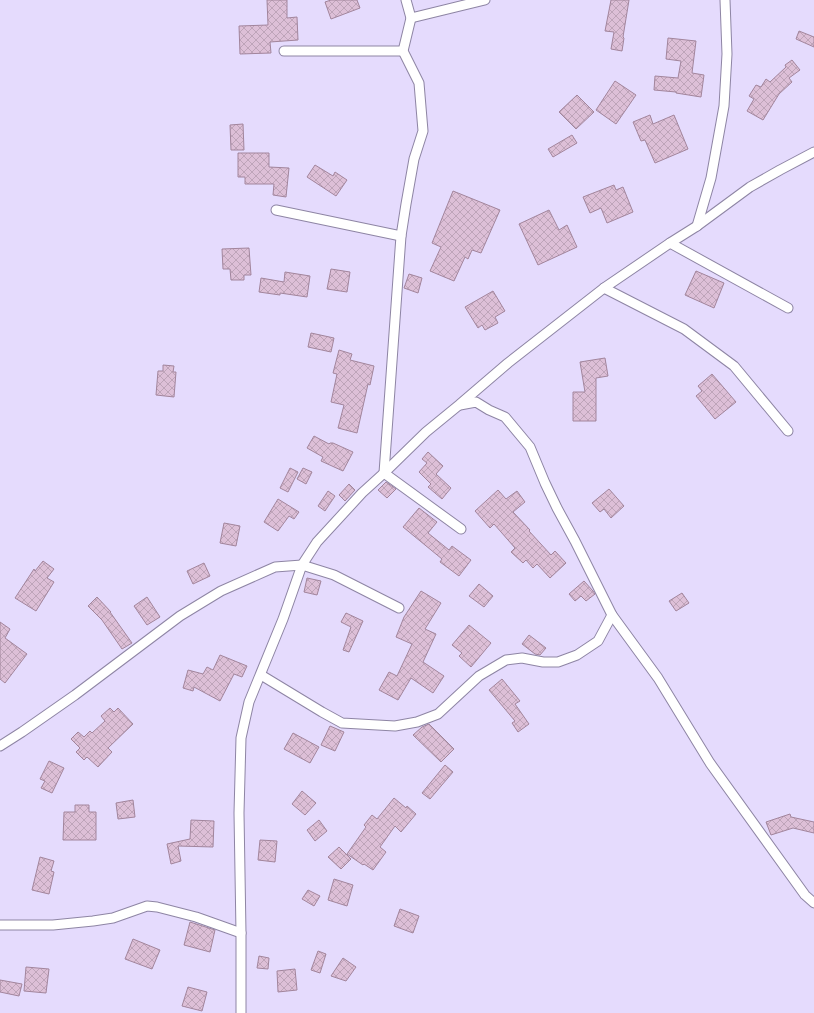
<svg xmlns="http://www.w3.org/2000/svg" width="814" height="1013" viewBox="0 0 814 1013" font-family="'Crimson Pro',serif">
	<style>
		.building { fill: url(#building-cross-hatch); stroke: #a2859c }
		.lines { fill: none; stroke-linecap: round; stroke-linejoin: round }
		.street-casing { stroke: #8e85a4; stroke-width: 11 }
		.street { stroke: #fff; stroke-width: 9 }
	</style>
	<defs>
		<pattern id="building-cross-hatch" width="8" height="8" patternUnits="userSpaceOnUse"><rect width="8" height="8" fill="#ddbfd7"/><path d="M0 0l8 8M0 8l8-8" fill="none" stroke="#bea4b9"/></pattern>
	</defs>
	<rect width="100%" height="100%" fill="#e5dbfd"/>
	<!-- building -->
	<g class="building">
		<polygon points="267,0 287,0 287,18 297,17 298,40 270,42 271,53 240,54 239,26 268,25"/>
		<polygon points="331,0 357,0 360,8 331,19 325,2"/>
		<polygon points="611,0 629,0 623,37 624,38 622,51 611,49 614,32 605,31"/>
		<polygon points="799,31 814,37 814,47 796,39"/>
		<polygon points="668,38 696,41 692,73 704,75 701,97 676,93 676,92 654,90 655,76 678,78 681,61 666,59"/>
		<polygon points="792,60 800,70 789,78 792,82 779,94 763,120 747,111 754,99 749,96 756,85 761,87 766,79 770,82 786,67 785,65"/>
		<polygon points="615,81 636,95 616,124 596,110"/>
		<polygon points="577,95 594,112 576,129 559,112"/>
		<polygon points="650,115 653,124 674,115 688,149 655,163 645,140 641,141 633,122"/>
		<polygon points="243,124 244,150 231,150 230,125"/>
		<polygon points="572,135 577,143 553,157 548,149"/>
		<polygon points="238,153 269,153 269,167 289,168 286,197 273,195 274,184 245,184 245,177 238,177"/>
		<polygon points="315,165 333,176 335,172 347,180 336,196 307,177"/>
		<polygon points="614,185 616,190 623,187 633,212 607,223 601,208 590,213 583,197"/>
		<polygon points="453,191 500,210 481,253 472,250 468,259 465,257 454,281 430,271 441,247 432,243"/>
		<polygon points="549,210 559,230 567,225 577,247 538,265 519,224"/>
		<polygon points="249,248 251,275 244,275 244,280 231,280 230,269 223,269 222,249"/>
		<polygon points="331,269 350,272 347,292 327,289"/>
		<polygon points="696,271 724,283 714,308 685,295"/>
		<polygon points="285,272 310,276 307,297 280,293 280,295 259,292 261,278 284,282"/>
		<polygon points="409,274 422,278 418,293 404,288"/>
		<polygon points="493,291 505,311 495,317 498,323 485,330 482,325 478,328 465,307"/>
		<polygon points="311,333 334,338 331,352 308,347"/>
		<polygon points="339,350 352,354 350,360 374,366 370,385 368,384 357,433 338,428 344,405 331,402 337,374 333,373"/>
		<polygon points="605,358 608,376 596,378 596,421 573,421 573,392 585,392 580,362"/>
		<polygon points="163,365 174,366 173,372 176,372 174,397 156,395 158,371 163,371"/>
		<polygon points="712,374 736,402 715,419 696,396 702,391 698,386"/>
		<polygon points="314,436 329,444 330,443 333,443 353,452 343,471 321,461 323,457 307,448"/>
		<polygon points="428,452 443,466 436,474 451,488 442,499 428,487 431,484 419,472 427,463 422,459"/>
		<polygon points="290,468 298,472 288,492 280,488"/>
		<polygon points="303,468 312,472 306,484 297,479"/>
		<polygon points="386,482 396,489 387,498 378,490"/>
		<polygon points="349,484 355,490 345,501 339,495"/>
		<polygon points="609,489 624,506 611,518 604,509 600,512 592,503"/>
		<polygon points="498,490 506,499 517,491 525,502 513,512 530,530 529,531 551,555 555,551 566,563 550,578 537,564 533,568 526,560 523,563 511,552 515,548 494,524 490,528 475,511"/>
		<polygon points="328,491 335,496 325,511 318,506"/>
		<polygon points="278,499 299,512 294,519 289,516 278,531 264,522"/>
		<polygon points="419,508 437,522 428,533 449,550 452,546 471,560 459,576 440,562 442,559 403,527"/>
		<polygon points="224,523 240,526 236,546 220,543"/>
		<polygon points="43,561 54,569 47,578 54,582 36,611 15,598 34,569 35,571"/>
		<polygon points="204,563 210,576 193,584 187,571"/>
		<polygon points="307,578 321,581 317,595 304,592"/>
		<polygon points="584,581 593,591 595,594 586,601 581,596 575,601 569,594"/>
		<polygon points="479,584 493,596 484,607 469,596"/>
		<polygon points="421,591 441,603 425,629 436,634 423,662 444,676 433,693 411,678 398,700 379,690 389,672 397,676 412,644 396,637 404,617"/>
		<polygon points="682,593 689,603 676,611 669,601"/>
		<polygon points="97,597 111,612 110,612 132,643 122,649 102,620 88,606"/>
		<polygon points="147,597 160,617 147,625 134,606"/>
		<polygon points="346,613 363,621 349,652 343,650 351,627 341,622"/>
		<polygon points="0,622 10,629 5,638 27,654 5,683 0,679"/>
		<polygon points="469,625 491,643 471,667 459,656 462,653 452,645"/>
		<polygon points="529,635 546,648 540,655 535,654 522,644"/>
		<polygon points="220,655 247,666 242,677 234,674 220,701 194,687 193,691 183,688 188,670 203,674 207,667 213,670"/>
		<polygon points="502,679 520,701 515,704 529,724 518,732 512,723 515,721 489,690"/>
		<polygon points="110,708 114,712 118,708 133,724 108,748 112,752 98,767 87,757 84,760 76,752 80,748 71,739 78,732 84,737 90,731 92,733 105,721 101,716"/>
		<polygon points="429,724 454,749 441,762 413,735 422,727"/>
		<polygon points="330,726 344,732 335,751 321,745"/>
		<polygon points="293,733 319,747 310,763 284,749"/>
		<polygon points="49,761 64,768 52,793 41,788 45,781 40,779"/>
		<polygon points="445,765 453,772 430,799 422,793"/>
		<polygon points="302,791 316,803 305,815 292,804"/>
		<polygon points="394,798 406,808 407,806 416,814 401,832 395,826 380,847 386,852 373,870 364,864 363,865 347,854 366,827 364,825 372,815 377,819"/>
		<polygon points="133,800 135,817 118,819 116,803"/>
		<polygon points="75,805 89,805 89,812 96,812 96,840 63,840 64,812 75,812"/>
		<polygon points="790,814 791,817 814,822 814,833 793,828 771,835 766,822"/>
		<polygon points="191,820 214,821 213,847 178,846 181,861 171,864 167,844 190,839"/>
		<polygon points="319,820 327,831 315,841 307,830"/>
		<polygon points="260,840 277,841 275,862 258,860"/>
		<polygon points="339,847 351,859 341,869 328,857"/>
		<polygon points="40,857 54,861 51,871 54,872 49,894 32,890"/>
		<polygon points="334,879 353,885 347,906 328,900"/>
		<polygon points="308,890 320,896 314,906 302,899"/>
		<polygon points="400,909 419,916 413,933 394,926"/>
		<polygon points="190,922 215,930 210,952 184,945"/>
		<polygon points="133,939 160,950 152,969 125,959"/>
		<polygon points="318,951 326,954 320,973 311,970"/>
		<polygon points="259,956 269,958 268,969 257,968"/>
		<polygon points="343,958 356,967 346,981 331,976"/>
		<polygon points="26,967 49,969 46,993 24,991"/>
		<polygon points="295,969 297,990 278,992 277,971"/>
		<polygon points="0,980 22,984 19,996 0,992"/>
		<polygon points="188,987 207,992 202,1011 182,1006"/>
	</g>
	<g class="lines">
		<!-- street casing -->
		<g class="street-casing">
			<g id="street">
				<polyline points="406,0 411,18 403,51 419,83 423,131 414,159 406,204 401,236 384,473 461,529"/>
				<polyline points="411,18 485,0"/>
				<polyline points="284,51 403,51"/>
				<polyline points="276,210 401,236"/>
				<polyline points="697,226 711,178 724,106 727,54 725,0"/>
				<polyline points="670,243 788,308"/>
				<polyline points="604,288 684,329 734,366 788,431"/>
				<polyline points="460,405 476,402 489,410 505,417 530,447 545,483 557,508 575,541 612,615 658,678 710,763 805,895 814,903"/>
				<polyline points="261,675 322,712 342,723 395,726 417,722 438,714 479,676 506,660 522,658 543,662 558,662 577,655 598,641 612,615"/>
				<polyline points="0,746 22,732 75,695 180,616 221,591 275,567 302,565 334,575 399,608"/>
				<polyline points="0,925 53,925 93,921 113,918 147,906 157,907 196,917 241,933"/>
				<polyline points="241,1013 241,933 239,813 241,738 249,702 283,619 302,565 317,542 362,493 384,473 426,432 459,405 508,363 604,288 670,243 697,226 750,187 780,170 814,152"/>
			</g>
		</g>
		<!-- street -->
		<use href="#street" class="street"/>
	</g>
</svg>
